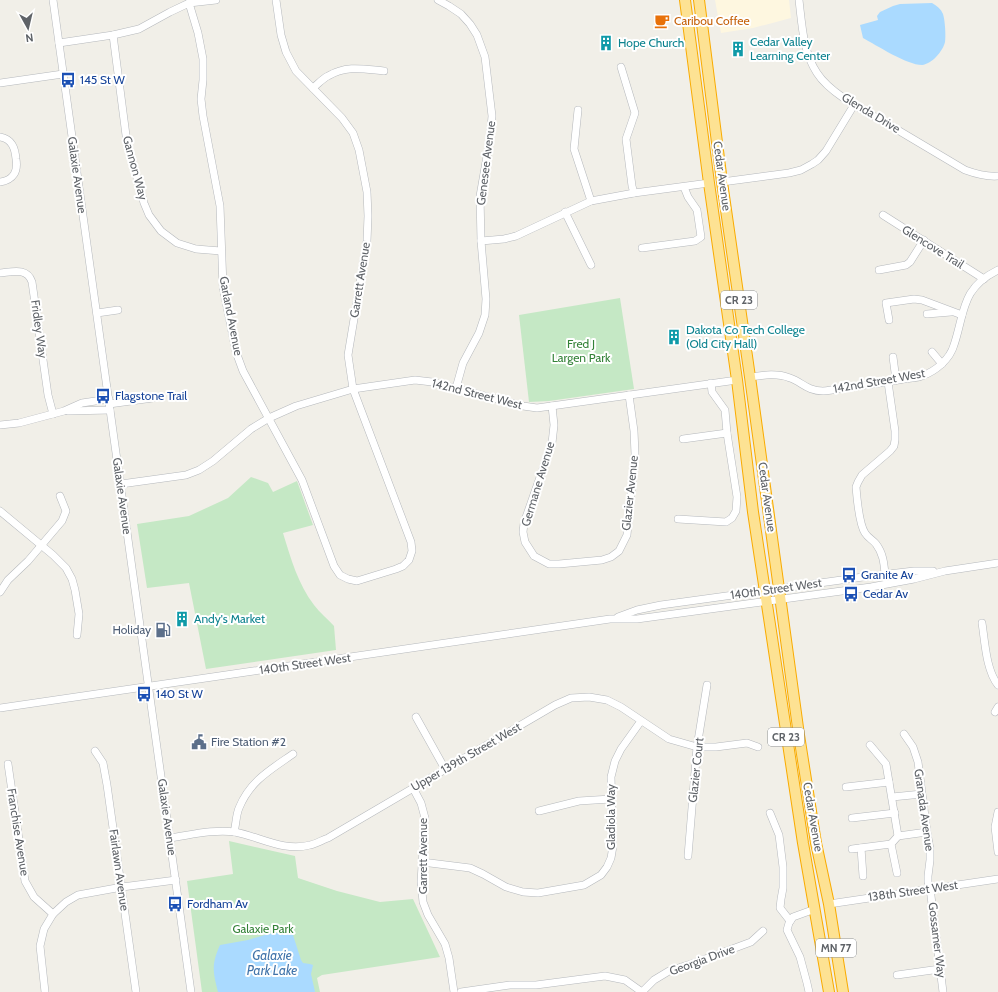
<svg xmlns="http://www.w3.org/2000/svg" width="998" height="992" viewBox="0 0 998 992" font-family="Cabin,sans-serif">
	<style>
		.commercial { fill: #fef7e0 }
		.green { fill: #c5e8c5 }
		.water { fill: #aadaff }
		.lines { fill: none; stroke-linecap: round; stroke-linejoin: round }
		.minor-casing { stroke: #b5b8bc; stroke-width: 8 }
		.highway-casing { stroke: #f9ab00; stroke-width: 12 }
		.minor { stroke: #fff; stroke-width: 7 }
		.highway { stroke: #fde293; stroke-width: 10 }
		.labels { text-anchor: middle; stroke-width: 4; stroke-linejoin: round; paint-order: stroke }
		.shield { fill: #fff; stroke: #8f9295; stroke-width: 1 }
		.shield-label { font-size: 11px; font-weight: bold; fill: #5f6368 }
		.food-label { font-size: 12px; fill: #c56008; stroke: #fff; text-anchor: start }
		.culture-label { font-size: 12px; fill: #0d838f; stroke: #fff; text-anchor: start }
		.transit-label { font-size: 12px; fill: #164399; stroke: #fff; text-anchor: start }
		.street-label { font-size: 12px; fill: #5f6368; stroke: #fff }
		.park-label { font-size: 12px; fill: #348238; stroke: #fff }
		.service-label { font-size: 12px; fill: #4e5e75; stroke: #fff; text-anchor: end }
		.water-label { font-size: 13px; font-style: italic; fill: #4174aa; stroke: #fff }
	</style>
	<rect width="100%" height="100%" fill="#f1efe8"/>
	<!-- commercial -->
	<polygon class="commercial" points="715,0 789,0 791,18 753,28 721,33"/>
	<!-- green -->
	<g class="green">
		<polygon points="620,298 634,389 549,401 529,402 519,315"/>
		<path d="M251,477l17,6 5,9 24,-11 16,44 -30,8c8,26 15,51 31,72 6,8 14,14 20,21l2,24 -130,19 -17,-86 -42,5 -10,-64 52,-8 39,-18z"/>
		<polygon points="229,841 295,856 298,878 337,891 380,902 413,899 440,957 322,975 317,978 320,992 202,992 187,881 233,874"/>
	</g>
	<!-- water -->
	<g class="water">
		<path d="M932,3c5,3 9,6 11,11 2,6 3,22 2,28 -2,9 -13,22 -23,23 -15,0 -46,-20 -59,-27l-3,-13 18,-5 -1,-4 3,-4 13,-6 7,-2z"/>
		<path d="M277,933h13l3,2 8,25 2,3 7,1 3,1 -2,9 4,18h-97c-5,-20 -7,-27 2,-47l28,-5 20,-6z"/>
	</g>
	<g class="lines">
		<!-- minor casing -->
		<g class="minor-casing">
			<g id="minor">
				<polyline points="53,0 191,992"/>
				<polyline points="438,0 449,6 461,14 470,24 477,35 485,57 492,116 490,139 480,196 481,241 486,299 485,315 479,333 463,363 456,388"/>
				<path d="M799,0c3,25 4,52 18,73 14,22 52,40 74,53 25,15 49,29 74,44 11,4 21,7 33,6"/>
				<polyline points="189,3 198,33 203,59 203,80 201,99 203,116 220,206 223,287 236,352 243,371 302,480 334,566 340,575 348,579 357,581 396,569 403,566 409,560 412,551 411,542 353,389 348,355 367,241 368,216 367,192 359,150 353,133 342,118 296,71 286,52 281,35 276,0"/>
				<polyline points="113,35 127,143 144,203 149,215 161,231 177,243 196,249 221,251"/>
				<polyline points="59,43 113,35 139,29 170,12 189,3 216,0"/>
				<polyline points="621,67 635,113 626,139 632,186 634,193"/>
				<polyline points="0,83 63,74"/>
				<path d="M313,88c5,-4 9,-9 15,-12 19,-11 35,-7 56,-5"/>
				<polyline points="578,110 574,149 591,201"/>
				<path d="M0,137c12,2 15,11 16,22 2,12 -2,21 -16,23"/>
				<polyline points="722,182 789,173 801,170 812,164 818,160 826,151 854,105"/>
				<polyline points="565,212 591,265"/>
				<polyline points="883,215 984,279"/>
				<polyline points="481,241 504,239 516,236 591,201 634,193 709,183"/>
				<polyline points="642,248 695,241 701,237 697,210 688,197 684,187"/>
				<polyline points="879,270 906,265 910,262 924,240"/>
				<path d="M0,273c12,-1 27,-6 32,9l16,113 5,19"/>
				<polyline points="97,313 118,310"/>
				<polyline points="927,314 951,312"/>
				<polyline points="889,320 886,303 914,299 922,300 962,315"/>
				<polyline points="932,352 942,364"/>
				<polyline points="893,357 896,380"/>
				<path d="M750,377c14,-2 27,-4 40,1 12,4 17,13 33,13 12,-1 24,-4 36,-5 15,-2 30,-4 45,-7 6,-1 13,-1 18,-3 14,-5 28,-17 32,-31 11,-33 7,-57 44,-75"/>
				<polyline points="109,404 153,398"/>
				<polyline points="552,406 554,425 552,443 524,523 523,532 525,542 534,556 549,564 559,564 602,560 611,557 619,551 627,535 635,454 634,431 629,395"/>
				<polyline points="68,411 110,410"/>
				<polyline points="0,425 19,423 64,411 82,403 109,399"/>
				<polyline points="683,439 727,433"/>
				<polyline points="121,484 186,475 199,470 213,461 251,429 269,418 296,406 353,389 415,380 432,382 523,406 537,408 737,380"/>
				<polyline points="0,511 53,555 66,568 72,579 75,590 79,614 77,635"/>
				<polyline points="678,519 726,522 732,518 736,511 737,497 727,433 725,410 712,392 711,383"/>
				<path d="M885,574c-1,-11 -2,-21 -9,-30 -3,-4 -8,-6 -11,-11 -6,-9 -8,-34 -9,-46l2,-5 4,-7 28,-24 4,-5 1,-6v-9l-7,-49"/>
				<polyline points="0,592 8,580 28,561 62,521 66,511 60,496"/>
				<polyline points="618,617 637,610 661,605 863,577 914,571 933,571"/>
				<path d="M982,623c3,19 4,47 16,62"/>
				<polyline points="0,708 610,619 637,619 871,587 914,579 945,571 998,563"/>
				<polyline points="995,712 998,707"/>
				<polyline points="416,717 445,769"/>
				<polyline points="904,734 913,747 918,762 927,832 930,849 930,860 928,876 928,882 930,888 943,992"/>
				<polyline points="870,745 886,764 898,836 891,844 897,873"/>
				<polyline points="95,751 103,763 107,785 136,992"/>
				<polyline points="8,764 25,881 34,897 53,914"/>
				<polyline points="846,787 889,782"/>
				<polyline points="413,788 421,803 425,818 421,882 423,902 428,915 445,944 449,958 454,992"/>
				<polyline points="892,797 922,794"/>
				<polyline points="539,811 579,801 611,799"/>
				<polyline points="998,812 995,827 998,852"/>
				<polyline points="770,813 779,835 783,867 783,888 781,899 780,908 787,917 790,921"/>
				<polyline points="852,818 895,813"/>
				<path d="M234,832c2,-7 2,-17 5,-24 11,-27 31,-38 54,-54"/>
				<polyline points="898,836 927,832"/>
				<path d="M170,838c21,-3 44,-9 65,-6 25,5 49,20 75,13 6,-1 12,-5 18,-7l227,-133 16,-7 18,-1 18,3 14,7 48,32 28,8h19l31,-4 11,4"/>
				<polyline points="861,848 863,876"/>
				<polyline points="852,849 891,844"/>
				<polyline points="688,856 697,747 707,685"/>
				<polyline points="422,862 470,868 483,874 506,887 523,892 538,893 584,885 601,875 607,867 611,858 613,846 611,777 615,761 621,749 641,721"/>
				<polyline points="829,904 998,879"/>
				<polyline points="897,975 940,969"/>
				<polyline points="45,992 40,946 44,929 53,914 66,902 78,895 122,887 176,880"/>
				<polyline points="461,992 510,985 536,985 605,976 625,980 642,992"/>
				<polyline points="642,992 654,980 669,971 697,962 751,942 763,931"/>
				<polyline points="809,992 807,983 800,957 787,930 789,923 793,917 815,909"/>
			</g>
		</g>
		<!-- highway casing -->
		<g class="highway-casing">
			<g id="highway">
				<polyline points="685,0 709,183 737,380 753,512 803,843 829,992"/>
				<polyline points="699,0 722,182 750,377 799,735 816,843 829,904 843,992"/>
			</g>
		</g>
		<!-- minor -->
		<use href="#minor" class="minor"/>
		<!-- highway -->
		<use href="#highway" class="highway"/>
	</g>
	<!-- icons -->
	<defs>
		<g id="cafe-bare" transform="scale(1.2)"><path d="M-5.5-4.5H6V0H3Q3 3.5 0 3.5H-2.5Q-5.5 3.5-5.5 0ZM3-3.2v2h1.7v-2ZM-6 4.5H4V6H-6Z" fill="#e8710a" stroke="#fff" stroke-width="2.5" paint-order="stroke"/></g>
		<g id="building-bare" transform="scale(1.2)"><path d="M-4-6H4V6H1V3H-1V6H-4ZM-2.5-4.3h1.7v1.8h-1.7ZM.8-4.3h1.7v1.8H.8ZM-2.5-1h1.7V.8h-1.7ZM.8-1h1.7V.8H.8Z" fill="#0f9aa8" stroke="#fff" stroke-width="2.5" paint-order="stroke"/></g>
		<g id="bus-bare" transform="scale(1.2)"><path d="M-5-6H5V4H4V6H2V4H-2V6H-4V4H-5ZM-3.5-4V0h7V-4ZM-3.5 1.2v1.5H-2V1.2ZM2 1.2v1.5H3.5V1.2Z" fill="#1a4fb4" stroke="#fff" stroke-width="2.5" paint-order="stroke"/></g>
		<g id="fuel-bare" transform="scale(1.2)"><path d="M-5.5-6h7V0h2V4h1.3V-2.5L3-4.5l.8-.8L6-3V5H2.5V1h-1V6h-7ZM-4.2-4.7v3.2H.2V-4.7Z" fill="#5c6f8a" stroke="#fff" stroke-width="2.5" paint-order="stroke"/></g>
		<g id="civic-bare" transform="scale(1.2)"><path d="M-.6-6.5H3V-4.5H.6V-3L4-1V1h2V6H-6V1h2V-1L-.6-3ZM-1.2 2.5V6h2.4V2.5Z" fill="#5c6f8a" stroke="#fff" stroke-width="2.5" paint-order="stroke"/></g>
	</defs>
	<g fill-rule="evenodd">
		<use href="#cafe-bare" x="662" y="21"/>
		<use href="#building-bare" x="606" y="43"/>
		<use href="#building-bare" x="738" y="49"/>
		<use href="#bus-bare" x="68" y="80"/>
		<use href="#building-bare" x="674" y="337"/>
		<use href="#bus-bare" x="103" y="396"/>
		<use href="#bus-bare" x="849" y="575"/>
		<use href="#bus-bare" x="851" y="594"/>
		<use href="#building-bare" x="182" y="619"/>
		<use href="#fuel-bare" x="163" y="630"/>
		<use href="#bus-bare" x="144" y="694"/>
		<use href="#civic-bare" x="199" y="742"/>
		<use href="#bus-bare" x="175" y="904"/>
	</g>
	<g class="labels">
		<!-- shield labels -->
		<g class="shield">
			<rect x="721" y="291" width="36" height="18" rx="3"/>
			<rect x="768" y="728" width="36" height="18" rx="3"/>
			<rect x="816" y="939" width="40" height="18" rx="3"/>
		</g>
		<g class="shield-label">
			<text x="739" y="304">CR 23</text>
			<text x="786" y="741">CR 23</text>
			<text x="836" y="952">MN 77</text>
		</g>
		<!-- food labels -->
		<g class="food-label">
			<text x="674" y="25">Caribou Coffee</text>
		</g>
		<!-- culture labels -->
		<g class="culture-label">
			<text x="750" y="46">Cedar Valley<tspan x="750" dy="14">Learning Center</tspan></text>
			<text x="618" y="47">Hope Church</text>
			<text x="686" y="334">Dakota Co Tech College<tspan x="686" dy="14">(Old City Hall)</tspan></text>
			<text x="194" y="623">Andy's Market</text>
		</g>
		<!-- transit labels -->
		<g class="transit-label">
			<text x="80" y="84">145 St W</text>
			<text x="115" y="400">Flagstone Trail</text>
			<text x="861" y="579">Granite Av</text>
			<text x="863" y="598">Cedar Av</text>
			<text x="156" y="698">140 St W</text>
			<text x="187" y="908">Fordham Av</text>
		</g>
		<!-- street labels -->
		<g class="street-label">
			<text transform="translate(871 113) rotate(31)" y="4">Glenda Drive</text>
			<text transform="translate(486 163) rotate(-83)" y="4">Genesee Avenue</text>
			<text transform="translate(135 168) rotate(75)" y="4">Gannon Way</text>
			<text transform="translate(77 175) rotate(82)" y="4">Galaxie Avenue</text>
			<text transform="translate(722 176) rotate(82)" y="4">Cedar Avenue</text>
			<text transform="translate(933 247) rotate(32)" y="4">Glencove Trail</text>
			<text transform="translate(360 280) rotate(-81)" y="4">Garrett Avenue</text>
			<text transform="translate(231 316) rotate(79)" y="4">Garland Avenue</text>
			<text transform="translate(39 329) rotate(82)" y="4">Fridley Way</text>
			<text transform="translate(879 381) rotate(-10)" y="4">142nd Street West</text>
			<text transform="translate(477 394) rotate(14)" y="4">142nd Street West</text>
			<text transform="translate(538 484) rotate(-73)" y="4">Germane Avenue</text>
			<text transform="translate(630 493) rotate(-84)" y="4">Glazier Avenue</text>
			<text transform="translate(122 496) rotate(82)" y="4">Galaxie Avenue</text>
			<text transform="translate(767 497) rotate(82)" y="4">Cedar Avenue</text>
			<text transform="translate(776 589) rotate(-8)" y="4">140th Street West</text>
			<text transform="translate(305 664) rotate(-8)" y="4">140th Street West</text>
			<text transform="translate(466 757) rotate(-30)" y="4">Upper 139th Street West</text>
			<text transform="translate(696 770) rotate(-84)" y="4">Glazier Court</text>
			<text transform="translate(924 810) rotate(82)" y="4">Granada Avenue</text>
			<text transform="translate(167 817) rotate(82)" y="4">Galaxie Avenue</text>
			<text transform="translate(611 817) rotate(-90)" y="4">Gladiola Way</text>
			<text transform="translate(813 817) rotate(80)" y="4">Cedar Avenue</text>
			<text transform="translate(18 832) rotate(81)" y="4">Franchise Avenue</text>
			<text transform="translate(423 856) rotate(-90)" y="4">Garrett Avenue</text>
			<text transform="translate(119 870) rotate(82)" y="4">Fairlawn Avenue</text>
			<text transform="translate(913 891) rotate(-8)" y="4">138th Street West</text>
			<text transform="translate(937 940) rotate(83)" y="4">Gossamer Way</text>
			<text transform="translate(702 960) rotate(-20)" y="4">Georgia Drive</text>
		</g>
		<!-- park labels -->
		<g class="park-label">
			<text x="581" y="348">Fred J<tspan x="581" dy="14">Largen Park</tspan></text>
			<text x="263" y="933">Galaxie Park</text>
		</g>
		<!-- service labels -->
		<g class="service-label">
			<text x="151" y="634">Holiday</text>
			<text x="211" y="746" text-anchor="start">Fire Station #2</text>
		</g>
		<!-- water labels -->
		<g class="water-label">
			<text x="272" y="960">Galaxie<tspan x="272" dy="15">Park Lake</tspan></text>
		</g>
	</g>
	<!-- north arrow -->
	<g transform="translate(28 28) rotate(172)" stroke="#ffffff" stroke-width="3" paint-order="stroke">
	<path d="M0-3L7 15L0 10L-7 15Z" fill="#5f6368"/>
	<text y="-6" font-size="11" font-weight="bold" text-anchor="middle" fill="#5f6368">N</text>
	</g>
</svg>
